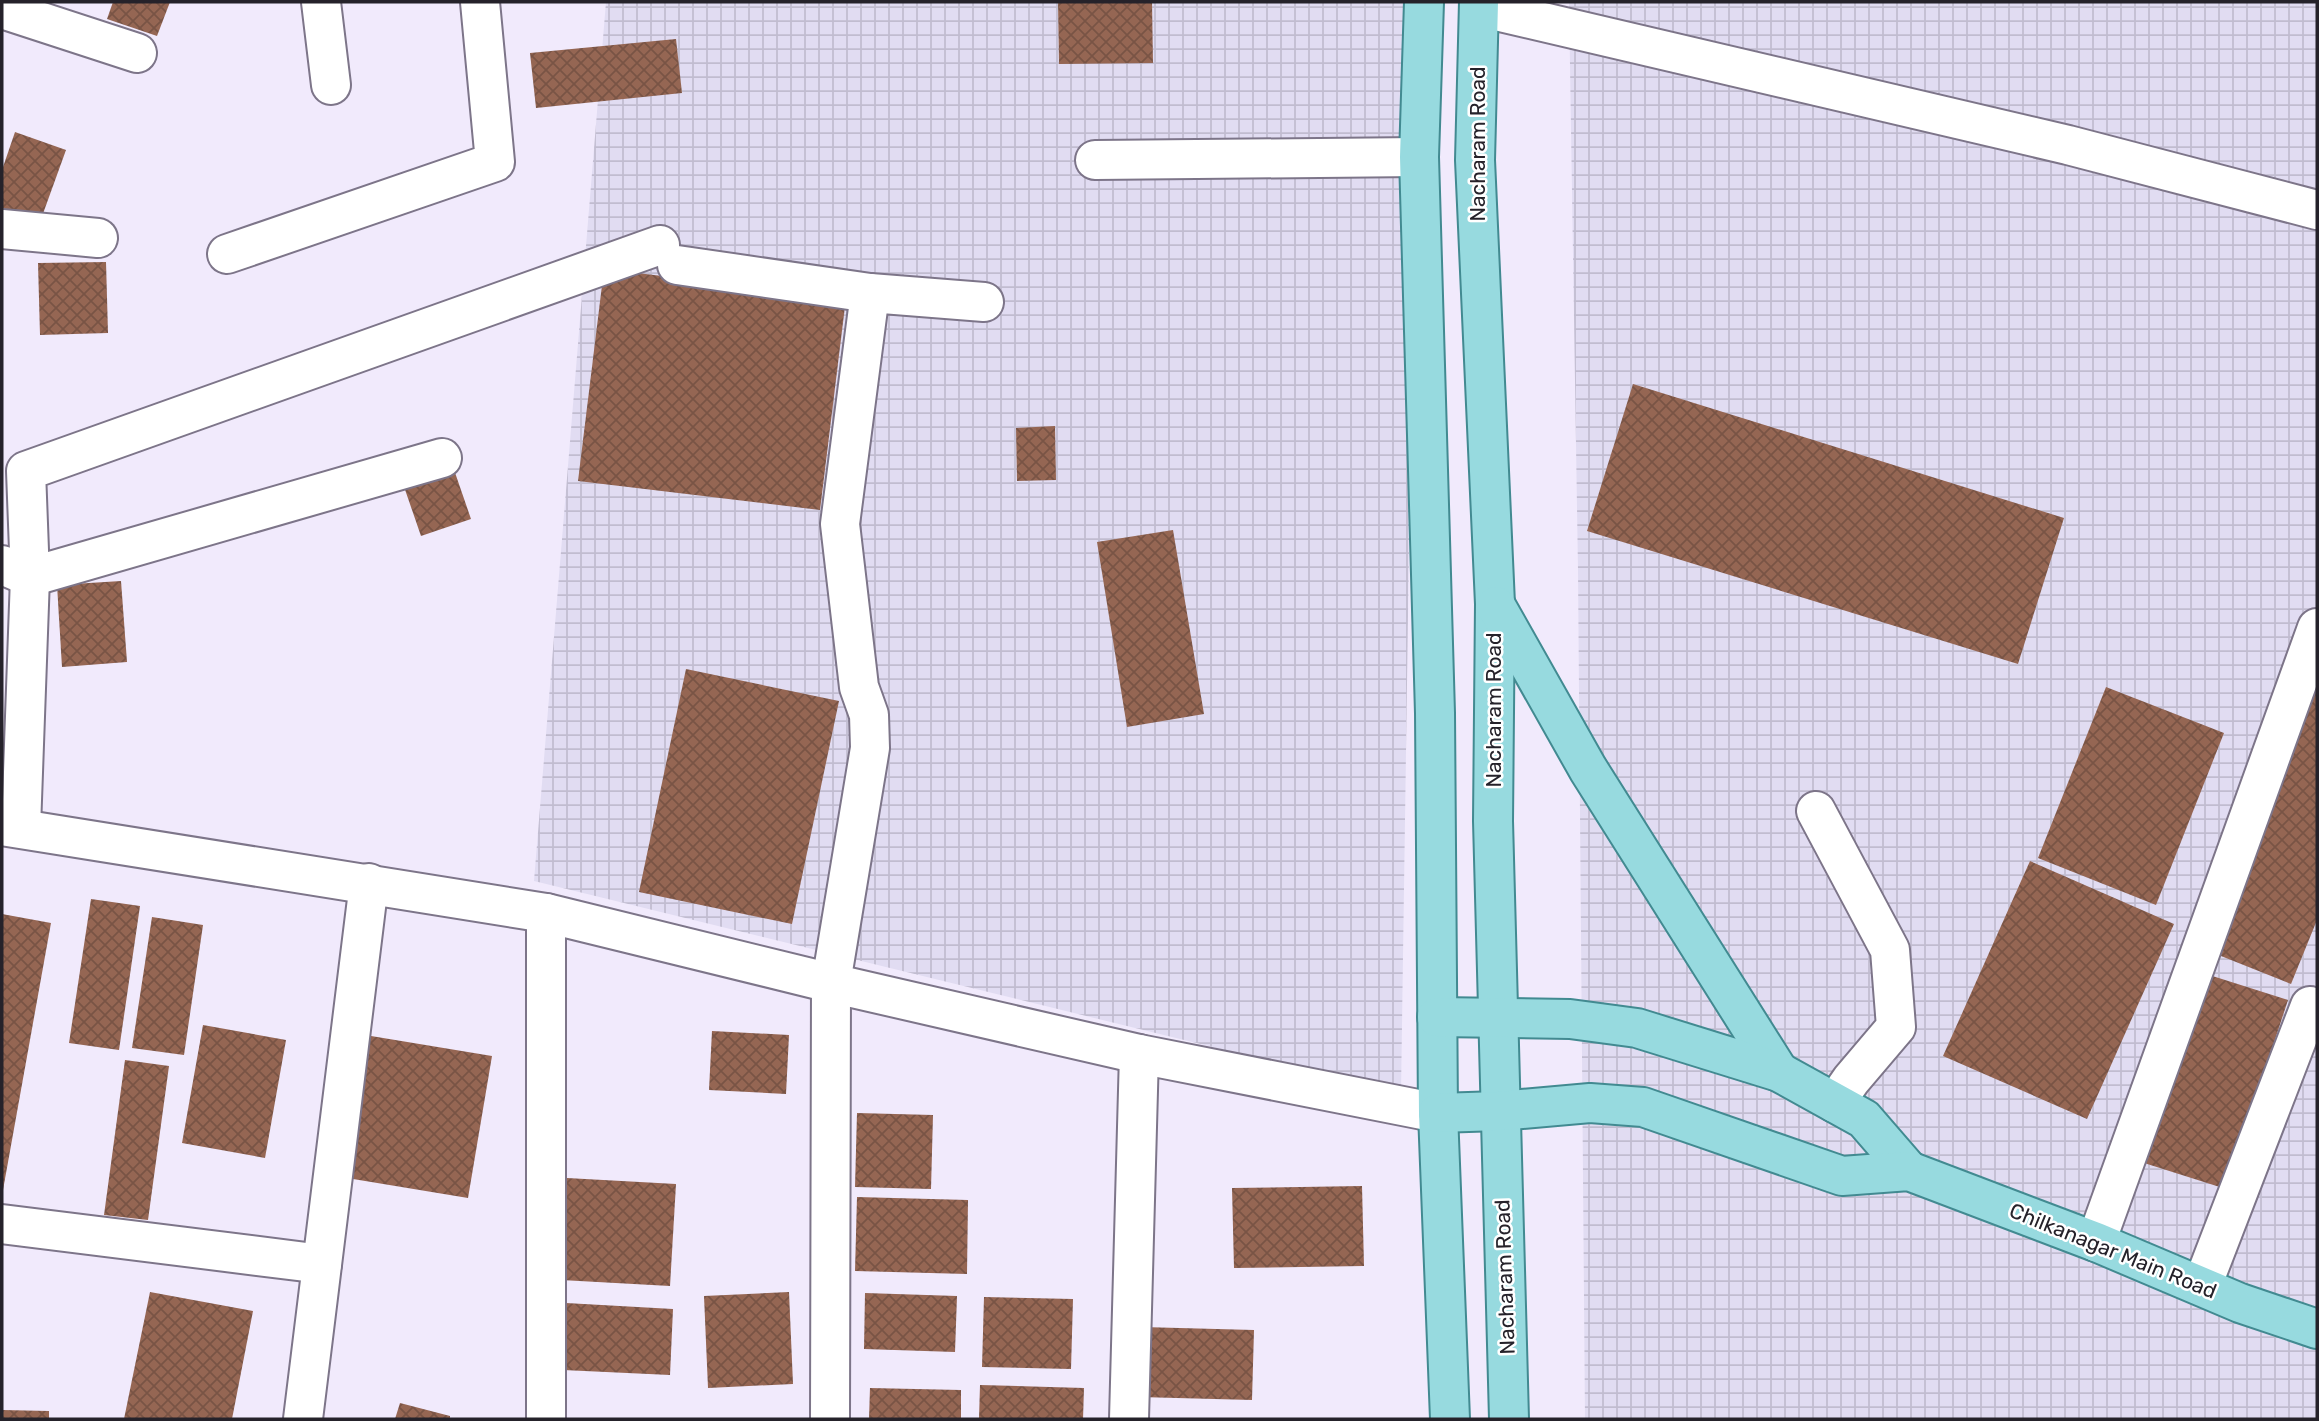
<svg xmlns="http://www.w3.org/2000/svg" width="2319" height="1421" viewBox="0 0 2319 1421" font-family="Rubik,sans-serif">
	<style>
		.industrial { fill: url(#industrial-grid) }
		.building { fill: url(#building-cross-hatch) }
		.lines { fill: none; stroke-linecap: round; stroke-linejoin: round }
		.minor-casing { stroke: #7d7589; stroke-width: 42 }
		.major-casing { stroke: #428a91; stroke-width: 42 }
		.minor { stroke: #fff; stroke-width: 38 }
		.major { stroke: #97dadf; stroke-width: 38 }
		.labels { text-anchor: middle; stroke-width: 5; stroke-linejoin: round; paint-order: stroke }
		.street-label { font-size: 21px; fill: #25222a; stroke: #fff }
	</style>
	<defs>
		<pattern id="industrial-grid" width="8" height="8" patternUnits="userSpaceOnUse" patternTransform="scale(1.75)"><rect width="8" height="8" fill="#e1dcf2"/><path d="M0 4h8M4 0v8" fill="none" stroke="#c1bcd0"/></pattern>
		<pattern id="building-cross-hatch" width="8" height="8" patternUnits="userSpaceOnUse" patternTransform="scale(1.75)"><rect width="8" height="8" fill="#956653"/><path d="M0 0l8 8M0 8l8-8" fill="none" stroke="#795445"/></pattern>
	</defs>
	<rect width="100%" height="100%" fill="#f1eafc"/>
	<!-- industrial -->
	<g class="industrial">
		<polygon points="606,2 1417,2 1401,1093 534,881"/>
		<polygon points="1569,2 2317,2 2317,1419 1585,1419 1578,570"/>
	</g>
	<!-- building -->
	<g class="building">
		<polygon points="113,2 170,2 157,36 107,19"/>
		<polygon points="1058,2 1152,2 1153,63 1059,64"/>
		<polygon points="676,39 682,93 536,108 530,53"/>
		<polygon points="15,132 66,150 36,233 2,221 2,170"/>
		<polygon points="106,262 108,333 40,335 38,263"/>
		<polygon points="604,269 846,298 820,510 578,481"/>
		<polygon points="1633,384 2064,518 2018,664 1587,531"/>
		<polygon points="1055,426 1056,480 1017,481 1016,428"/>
		<polygon points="451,461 471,519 421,536 401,478"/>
		<polygon points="1173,530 1204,714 1127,727 1097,542"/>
		<polygon points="121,581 127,662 62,667 57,585"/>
		<polygon points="686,669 839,701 792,924 639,892"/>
		<polygon points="2317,676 2317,920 2291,984 2206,950"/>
		<polygon points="2106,687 2224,733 2156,905 2038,858"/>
		<polygon points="2030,861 2174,924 2087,1119 1943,1056"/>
		<polygon points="91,899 140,906 119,1050 69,1043"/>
		<polygon points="2,914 51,923 3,1190 2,1190"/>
		<polygon points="152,917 203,925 184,1055 132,1048"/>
		<polygon points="2203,973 2288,1000 2226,1189 2141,1162"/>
		<polygon points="203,1025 286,1040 265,1158 182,1143"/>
		<polygon points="712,1031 789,1035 786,1094 709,1090"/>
		<polygon points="365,1035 492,1056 468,1198 341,1177"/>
		<polygon points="125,1060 169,1066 148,1220 104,1215"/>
		<polygon points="857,1113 933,1115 931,1189 855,1187"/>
		<polygon points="567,1178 676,1184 670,1286 561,1280"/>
		<polygon points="1362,1186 1364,1266 1234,1268 1232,1188"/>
		<polygon points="857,1197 968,1200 967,1274 855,1271"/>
		<polygon points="150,1292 253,1311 232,1419 124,1419"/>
		<polygon points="789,1292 793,1384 708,1388 704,1296"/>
		<polygon points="865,1293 957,1296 955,1352 864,1349"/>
		<polygon points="984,1297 1073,1299 1071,1369 982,1367"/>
		<polygon points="566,1303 673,1309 670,1375 563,1370"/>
		<polygon points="1142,1327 1254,1330 1252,1400 1139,1397"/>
		<polygon points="980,1385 1084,1388 1083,1419 979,1419"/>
		<polygon points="870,1388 961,1390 961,1419 869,1419"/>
		<polygon points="400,1403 450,1416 450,1419 395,1419"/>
		<polygon points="2,1410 49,1411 49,1419 2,1419"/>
	</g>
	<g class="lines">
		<!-- minor casing -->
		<g class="minor-casing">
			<g id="minor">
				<polyline points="321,2 331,85"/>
				<polyline points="1479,7 2068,145 2317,210"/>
				<polyline points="2,9 137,53"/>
				<polyline points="1095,160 1419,157"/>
				<polyline points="2,229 98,238"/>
				<polyline points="227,254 495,162 480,2"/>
				<polyline points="677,265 870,293"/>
				<polyline points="2,565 30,577 442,458"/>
				<polyline points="1816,811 1890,950 1896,1027 1851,1080 1835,1103"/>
				<polyline points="2,826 546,913 831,983 1139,1054 1438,1113"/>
				<polyline points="21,828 30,577 26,471 660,245"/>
				<polyline points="2,1224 322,1264"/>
				<polyline points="2096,1242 2317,628"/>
				<polyline points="2202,1286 2310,1006"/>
				<polyline points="303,1419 369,883"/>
				<polyline points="546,1419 546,913"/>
				<polyline points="830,1419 831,983 870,748 869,715 859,687 840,524 870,293 984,302"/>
				<polyline points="1129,1419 1139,1054"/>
			</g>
		</g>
		<!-- major casing -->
		<g class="major-casing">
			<g id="major">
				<polyline points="1424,2 1419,157 1435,713 1438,1113 1450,1419"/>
				<polyline points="1479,2 1475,160 1495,604 1493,821 1509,1419"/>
				<polyline points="1496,606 1588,769 1779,1072"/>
				<polyline points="1437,1017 1570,1019 1637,1028 1779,1072 1864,1119 1909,1171"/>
				<polyline points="1438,1113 1499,1111 1590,1103 1643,1107 1842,1176 1909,1171 2096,1242 2240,1303 2317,1329"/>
			</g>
		</g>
		<!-- minor -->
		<use href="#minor" class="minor"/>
		<!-- major -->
		<use href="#major" class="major"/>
	</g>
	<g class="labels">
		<!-- street labels -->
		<g class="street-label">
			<text transform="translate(1478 144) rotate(-90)" y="7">Nacharam Road</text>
			<text transform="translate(1494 710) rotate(-90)" y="7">Nacharam Road</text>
			<text transform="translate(2113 1251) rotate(22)" y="7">Chilkanagar Main Road</text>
			<text transform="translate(1505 1277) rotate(-92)" y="7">Nacharam Road</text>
		</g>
	</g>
	<!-- border -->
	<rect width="2319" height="1421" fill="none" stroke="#25222a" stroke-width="7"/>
</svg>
